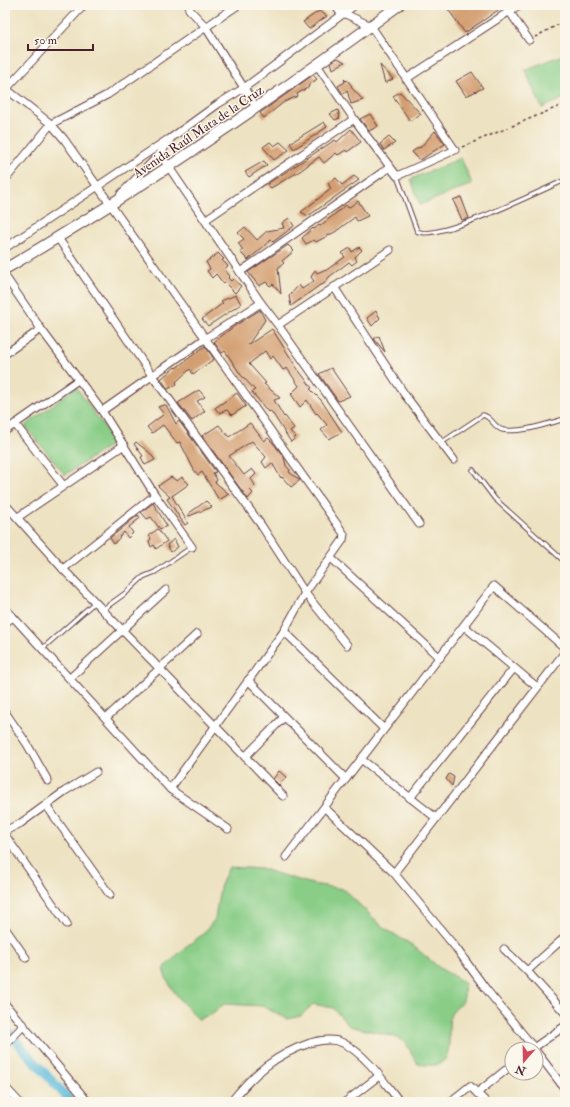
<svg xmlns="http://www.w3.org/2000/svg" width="570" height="1107" viewBox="0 0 570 1107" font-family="'IM FELL Double Pica',serif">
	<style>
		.green { fill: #89cd87; stroke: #6a7659 }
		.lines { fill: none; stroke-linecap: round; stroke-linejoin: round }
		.canal { stroke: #5fbbdd; stroke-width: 9 }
		.building { fill: #d39e71 }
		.lane-casing { stroke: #623c42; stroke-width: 5.5 }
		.street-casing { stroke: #623c42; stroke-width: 9 }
		.secondary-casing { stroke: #623c42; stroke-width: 12 }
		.path { stroke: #623c42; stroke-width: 1.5; stroke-dasharray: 3 3; stroke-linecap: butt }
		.lane { stroke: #fff; stroke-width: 3.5 }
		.street { stroke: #fff; stroke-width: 7 }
		.secondary { stroke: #fff; stroke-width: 10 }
		.labels { text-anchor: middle; stroke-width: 3; stroke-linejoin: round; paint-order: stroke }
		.street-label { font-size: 13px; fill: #4a1f2b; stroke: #fbf7ec }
	</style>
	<rect width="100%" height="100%" fill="#fbf7ec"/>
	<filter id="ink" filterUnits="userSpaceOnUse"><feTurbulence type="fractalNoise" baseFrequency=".025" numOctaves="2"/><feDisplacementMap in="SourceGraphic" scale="8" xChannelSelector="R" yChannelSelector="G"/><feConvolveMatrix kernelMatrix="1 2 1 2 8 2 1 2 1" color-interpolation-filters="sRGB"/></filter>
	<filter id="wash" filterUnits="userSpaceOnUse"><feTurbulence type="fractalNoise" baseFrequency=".012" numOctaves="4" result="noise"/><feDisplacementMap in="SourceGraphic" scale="16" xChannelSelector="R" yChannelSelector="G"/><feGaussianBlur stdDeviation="0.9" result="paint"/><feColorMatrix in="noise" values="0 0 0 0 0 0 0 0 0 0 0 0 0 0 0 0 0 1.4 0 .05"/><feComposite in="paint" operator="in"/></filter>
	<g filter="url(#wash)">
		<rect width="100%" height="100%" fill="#ede2c1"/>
		<!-- green -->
		<g class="green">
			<polygon points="565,54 565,98 542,108 525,70"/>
			<polygon points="461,158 472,184 420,205 411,179"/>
			<polygon points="76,387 115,442 65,475 25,426"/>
			<path d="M229,867l33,2 50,15 31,5 41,39 28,17 29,24 23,13c0,5 1,14 -1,18 -3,6 -12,11 -13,17 -4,24 9,55 -32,47l-13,-22 -12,-6 -44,-10 -16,-18 -20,-4 -12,12 -13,3 -26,-13 -38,-2 -14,11 -12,4c-14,-15 -29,-29 -35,-50l21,-21 19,-14 12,-15 5,-32z"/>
		</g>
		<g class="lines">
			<!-- canal -->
			<polyline class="canal" points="5,1029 71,1102"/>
		</g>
		<g id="blocks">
			<!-- building -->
			<g class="building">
				<polygon points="445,5 500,5 501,8 465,33"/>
				<polygon points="319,11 327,16 309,29 303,22"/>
				<polygon points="338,58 345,62 333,69 331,62"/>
				<polygon points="380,65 393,79 385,83"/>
				<polygon points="472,72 483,88 466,96 456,81"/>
				<polygon points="313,75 317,79 308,86 309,87 297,94 298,96 284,102 264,118 260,113"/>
				<polygon points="344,79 346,81 347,80 352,86 351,87 363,100 351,104 347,90 343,94 338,86 345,82"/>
				<polygon points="400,92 421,114 410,121 393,96"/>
				<polygon points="338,110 340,118 335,120 330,114"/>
				<polygon points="370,114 378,126 369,131 360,119"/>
				<polygon points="324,122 327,127 294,149 290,143"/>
				<polygon points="351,129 361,142 347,152 346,150 338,155 336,153 324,163 319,157 300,171 271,188 267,184 335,140 337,142"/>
				<polygon points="435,131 445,144 420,160 412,152 419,147 420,148"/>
				<polygon points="389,137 395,143 384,150 380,144"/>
				<polygon points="270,142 274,146 280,142 289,150 274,160 263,147"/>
				<polygon points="264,161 267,165 249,177 245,172"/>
				<polygon points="354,176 359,180 308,216 301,212 331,189 328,183 336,178 342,185"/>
				<polygon points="461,197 469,218 462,220 453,200"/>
				<polygon points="358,201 368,216 357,221 355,217 335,232 316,242 314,240 306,244 302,238 313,228 314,229 319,225 320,226 346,205 348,208"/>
				<polygon points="289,218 294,226 273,242 271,240 248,260 240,252 243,250 238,243 244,239 238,233 245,227 257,240 267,231 284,228 282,223"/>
				<polygon points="288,245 294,251 282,261 284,263 278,268 281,294 273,284 270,286 266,282 259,286 248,272"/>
				<polygon points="359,247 362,250 355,257 357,261 352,265 349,262 329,277 324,284 320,285 291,306 289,296 299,285 302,289 314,281 311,277 315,270 317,273 324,270 325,271 345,257 342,253 350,248 352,252"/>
				<polygon points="218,253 224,259 222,260 228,266 224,269 230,276 228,278 231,281 233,279 241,286 235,293 224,282 223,283 216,274 212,278 207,271 210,269 206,262"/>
				<polygon points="236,295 241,304 208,326 202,319 223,303 221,301"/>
				<polygon points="260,310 265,320 248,345 272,329 297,368 312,388 310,389 321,400 342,432 329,439 321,430 327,425 317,413 316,414 307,400 300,407 291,394 299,386 287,368 283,370 273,356 270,359 265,351 249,364 266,383 264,384 280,398 274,400 284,417 285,416 294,428 290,431 296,437 291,442 271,411 268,412 252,392 255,390 241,375 225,351 222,353 214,342 233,327"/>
				<polygon points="376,311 380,318 372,326 367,318"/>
				<polygon points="379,336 385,352 374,339"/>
				<polygon points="205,346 214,359 193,374 190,369 176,382 177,384 168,389 161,379 175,367 176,368"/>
				<polygon points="331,368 350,396 338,401 319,374"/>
				<polygon points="199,390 205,397 197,401 205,411 192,421 178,403"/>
				<polygon points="237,393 246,406 232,415 227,410 219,413 215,408"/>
				<polygon points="163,405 166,405 176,424 179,421 216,472 213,473 217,480 215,482 229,494 219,500 202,472 198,475 194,470 180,442 177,443 163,425 152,433 147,427 164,414 158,407"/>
				<polygon points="250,423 264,441 268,438 273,443 284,457 286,466 290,470 289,472 300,480 291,487 282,477 281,478 272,463 266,468 262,462 266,457 252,441 229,456 244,475 252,469 256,474 251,479 255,485 250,490 253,493 248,499 202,436 219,425 229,437"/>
				<polygon points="136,442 150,453 155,460 145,465 141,457 143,456 134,444"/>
				<polygon points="171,477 177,481 182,477 189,484 172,496 188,523 185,525 167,499 170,497 158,486"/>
				<polygon points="206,501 212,507 189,516 188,514"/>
				<polygon points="153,503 167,526 160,529 151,517 147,519 141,512"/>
				<polygon points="138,515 140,518 129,527 133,533 128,538 124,532 114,544 110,538"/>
				<polygon points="158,529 167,541 156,549 154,545 151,547 149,541 151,539 149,535"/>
				<polygon points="174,539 178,547 171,552 167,545"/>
				<polygon points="279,771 286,777 279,785 273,779"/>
				<polygon points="449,774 454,777 452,786 446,779"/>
			</g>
		</g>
	</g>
	<g filter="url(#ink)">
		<use href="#blocks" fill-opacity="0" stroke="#623c42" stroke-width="1"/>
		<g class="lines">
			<!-- lane casing -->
			<g class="lane-casing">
				<g id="lane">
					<path d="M397,176l20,55c18,12 125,-41 148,-51"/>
					<path d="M441,443l42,-28c9,2 11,13 20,15 21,3 42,-6 62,-11"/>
					<polyline points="473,470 495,499 565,562"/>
					<polyline points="102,610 127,592 143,577 155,572 192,547"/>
					<polyline points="43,648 95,602"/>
				</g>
			</g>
			<!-- street casing -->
			<g class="street-casing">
				<g id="street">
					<polyline points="505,5 529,40"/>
					<polyline points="189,9 205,26 256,107"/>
					<polyline points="317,65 354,119 397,176 455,150 371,26 339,11 335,5"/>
					<polyline points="406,79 519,5"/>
					<polyline points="5,88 51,124 64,139 344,534 343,540 305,593 284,631 170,789"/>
					<polyline points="6,89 84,5"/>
					<polyline points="160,154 261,303 278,325 419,524"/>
					<polyline points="5,180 51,124 107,95 238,5"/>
					<polyline points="121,194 160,154 171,138 218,104 244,88 355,5"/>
					<polyline points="205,220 354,119"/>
					<polyline points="58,238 153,377 261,525 305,593 347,645"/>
					<polyline points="5,248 167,140"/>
					<polyline points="240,272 390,167"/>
					<polyline points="5,276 41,329 102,411 155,495 192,547"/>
					<polyline points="334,287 405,395 454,460"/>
					<polyline points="278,325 390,250"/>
					<polyline points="5,354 41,329"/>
					<polyline points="102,411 206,338 261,303"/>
					<polyline points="15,424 63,485"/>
					<polyline points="5,431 78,380"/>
					<polyline points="5,504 63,569 283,796"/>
					<polyline points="18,517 124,445"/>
					<polyline points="331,558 440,658"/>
					<polyline points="63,569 155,495"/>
					<polyline points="5,608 170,789 228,829"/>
					<polyline points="5,623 13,617"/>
					<polyline points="464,626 537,687"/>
					<polyline points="284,631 383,728"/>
					<polyline points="70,678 166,590"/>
					<polyline points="248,680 346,779"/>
					<polyline points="5,712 27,744 48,781"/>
					<polyline points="106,718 197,634"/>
					<polyline points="245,757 284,717"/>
					<polyline points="361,759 436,818"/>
					<polyline points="410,798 514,668"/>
					<polyline points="46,805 110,895"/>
					<polyline points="325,808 394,873 456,948 486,989 535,1049"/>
					<polyline points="5,831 21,823 65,791 96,772"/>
					<polyline points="5,835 67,924"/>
					<polyline points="286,857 494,586 565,648"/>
					<polyline points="394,873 565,652"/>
					<polyline points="5,928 26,958"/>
					<polyline points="504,949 527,971 565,1013"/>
					<polyline points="527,971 565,937"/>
					<polyline points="5,1004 88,1102"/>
					<polyline points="5,1045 24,1025"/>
					<polyline points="532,1049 565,1026"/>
					<polyline points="536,1051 565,1089"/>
					<polyline points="5,1087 19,1102"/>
					<polyline points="477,1093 512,1065"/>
					<path d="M231,1102c23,-29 44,-47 79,-59 11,-3 23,-5 33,0 24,12 41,39 57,59"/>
					<polyline points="345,1102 379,1076"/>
					<polyline points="450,1102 470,1086 486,1102"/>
				</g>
			</g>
			<!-- secondary casing -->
			<g class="secondary-casing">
				<path id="secondary" d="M5,269c136,-80 267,-170 394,-264"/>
			</g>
			<!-- path -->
			<g class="path">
				<polyline points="535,37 565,21"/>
				<polyline points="462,147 565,104"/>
			</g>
			<!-- lane -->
			<use href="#lane" class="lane"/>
			<!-- street -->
			<use href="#street" class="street"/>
			<!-- secondary -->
			<use href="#secondary" class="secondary"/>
		</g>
	</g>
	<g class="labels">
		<!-- street labels -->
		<g class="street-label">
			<text transform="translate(198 131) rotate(-34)" y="5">Avenida Raúl Mata de la Cruz</text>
		</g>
	</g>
	<!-- margin -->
	<rect width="570" height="1107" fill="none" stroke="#fbf7ec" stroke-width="20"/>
	<!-- north arrow -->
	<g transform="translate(524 1061) rotate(200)"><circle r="19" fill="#fbf7ec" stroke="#b4a19f"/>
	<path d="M0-3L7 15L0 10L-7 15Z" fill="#d1495b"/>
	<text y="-6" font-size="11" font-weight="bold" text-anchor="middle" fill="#4a1f2b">N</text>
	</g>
	<!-- scale -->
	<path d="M28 44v6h65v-6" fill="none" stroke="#4a1f2b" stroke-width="2"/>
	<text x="34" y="44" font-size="12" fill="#4a1f2b" stroke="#fbf7ec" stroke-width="3" paint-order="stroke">50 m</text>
</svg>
